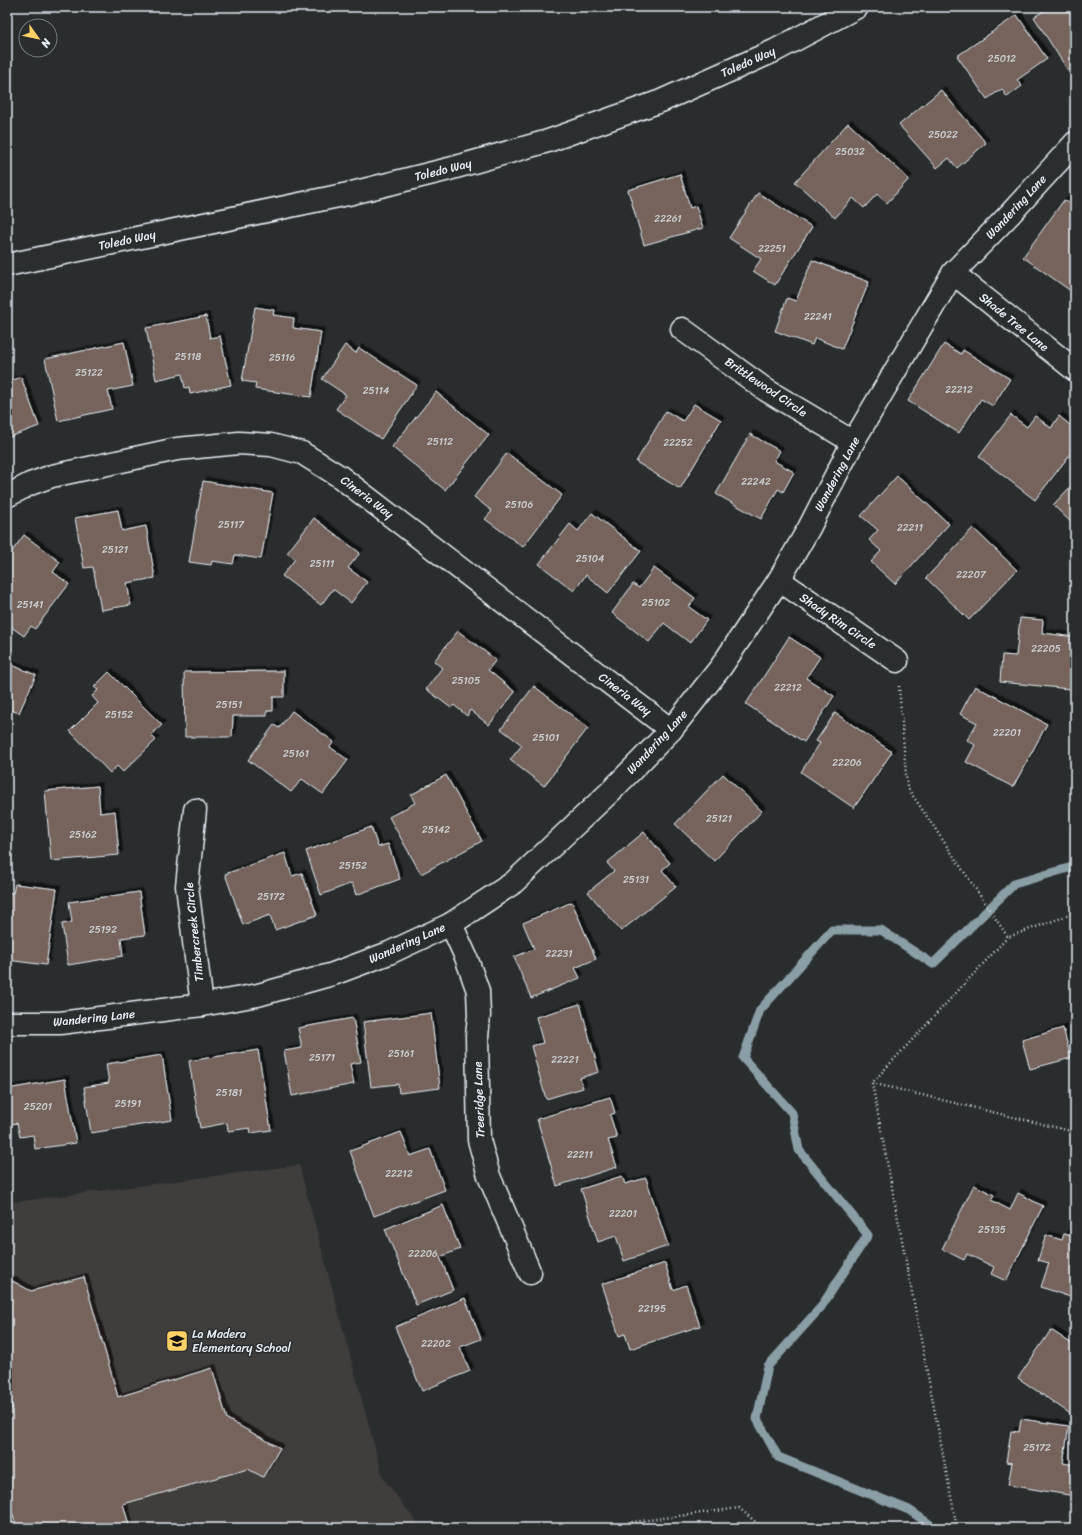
<svg xmlns="http://www.w3.org/2000/svg" width="1082" height="1535" viewBox="0 0 1082 1535" font-family="Sriracha,sans-serif">
	<style>
		.built { fill: #403d3c }
		.lines { fill: none; stroke-linecap: round; stroke-linejoin: round }
		.stream { stroke: #8a9ea6; stroke-width: 9 }
		.building { fill: #74635c; stroke: #e8f1f8; filter: url(#shadow) }
		.minor-casing { stroke: #e8f1f8; stroke-width: 25 }
		.major-casing { stroke: #e8f1f8; stroke-width: 25 }
		.path { stroke: #e8f1f8; stroke-width: 2.5; stroke-dasharray: 1 3; stroke-linecap: butt }
		.minor { stroke: #2a2d2e; stroke-width: 22 }
		.major { stroke: #2a2d2e; stroke-width: 22 }
		.labels { text-anchor: middle; stroke-width: 3; stroke-linejoin: round; paint-order: stroke }
		.number-label { font-size: 10px; fill: #cbced1 }
		.street-label { font-size: 12px; fill: #e8f1f8; stroke: #2a2d2e }
		.poi-label { font-size: 12px; fill: #e8f1f8; stroke: #2a2d2e; text-anchor: start }
	</style>
	<defs>
		<filter id="shadow"><feDropShadow dx="3.5" dy="-3.5" stdDeviation="0" flood-color="#0009"/></filter>
	</defs>
	<rect width="100%" height="100%" fill="#2a2d2e"/>
	<filter id="ink" filterUnits="userSpaceOnUse"><feTurbulence type="fractalNoise" baseFrequency=".025" numOctaves="2"/><feDisplacementMap in="SourceGraphic" scale="8" xChannelSelector="R" yChannelSelector="G"/><feConvolveMatrix kernelMatrix="1 2 1 2 8 2 1 2 1" color-interpolation-filters="sRGB"/></filter>
	<g filter="url(#ink)">
		<!-- built -->
		<polygon class="built" points="299,1165 383,1478 421,1528 7,1528 7,1203"/>
		<g class="lines">
			<!-- stream -->
			<polyline class="stream" points="935,1528 909,1510 778,1457 757,1419 768,1366 821,1307 868,1235 799,1150 792,1113 743,1058 760,1010 832,930 881,930 933,964 1014,884 1072,867 1075,865"/>
		</g>
		<!-- building -->
		<g class="building">
			<polygon points="1050,7 1075,7 1074,80 1034,17"/>
			<polygon points="1017,15 1047,59 1017,80 1022,86 1007,97 1002,89 987,99 957,56"/>
			<polygon points="941,90 986,143 957,168 949,158 937,168 899,125"/>
			<polygon points="848,123 909,179 887,203 877,194 864,208 853,198 835,218 795,182"/>
			<polygon points="680,174 690,208 696,206 703,228 644,245 628,190"/>
			<polygon points="758,193 812,227 775,285 753,271 761,259 729,238"/>
			<polygon points="1064,200 1075,208 1075,294 1023,257"/>
			<polygon points="812,260 869,282 842,349 815,338 812,345 775,331 787,298 796,301"/>
			<polygon points="255,307 274,310 273,315 294,318 293,328 321,332 311,397 255,389 256,383 242,381"/>
			<polygon points="206,316 210,338 220,336 231,385 190,394 189,387 185,388 182,374 156,380 146,328"/>
			<polygon points="124,342 133,386 108,391 112,409 58,421 45,359"/>
			<polygon points="944,344 961,354 963,350 1010,379 993,406 981,399 959,433 908,401"/>
			<polygon points="345,345 356,353 359,348 417,385 381,439 336,409 346,395 322,379"/>
			<polygon points="7,369 11,381 21,377 39,426 7,438"/>
			<polygon points="436,392 489,435 445,490 392,447"/>
			<polygon points="694,404 721,420 680,489 636,462 666,411 683,421"/>
			<polygon points="1011,415 1027,427 1035,416 1051,428 1059,416 1075,429 1075,448 1035,500 979,457"/>
			<polygon points="750,434 780,451 774,461 794,472 783,492 778,489 761,519 716,494"/>
			<polygon points="507,453 562,495 523,547 485,519 492,511 474,497"/>
			<polygon points="897,476 949,524 895,584 871,562 881,551 869,540 878,530 861,516"/>
			<polygon points="203,481 273,493 261,559 235,555 233,564 212,561 211,565 189,562"/>
			<polygon points="1075,482 1075,526 1053,505"/>
			<polygon points="118,510 122,531 146,526 155,578 127,583 131,605 101,610 93,567 84,568 75,518"/>
			<polygon points="592,513 641,551 608,593 586,575 574,591 539,564 570,524 578,531"/>
			<polygon points="314,518 360,553 348,568 367,582 351,603 333,589 321,605 282,576 295,559 287,553"/>
			<polygon points="973,528 1017,570 969,620 926,578"/>
			<polygon points="24,535 60,562 53,572 69,584 35,629 31,626 24,636 7,624 7,558"/>
			<polygon points="654,568 695,598 689,607 707,620 690,643 664,623 649,642 612,613 633,584 639,588"/>
			<polygon points="1020,618 1043,620 1042,633 1075,637 1070,689 1000,682 1002,655 1016,656"/>
			<polygon points="458,631 496,660 488,670 515,692 489,725 470,710 467,716 454,705 451,708 426,689 442,668 434,661"/>
			<polygon points="789,637 820,657 806,678 834,696 804,742 746,704"/>
			<polygon points="7,663 36,675 19,713 7,709"/>
			<polygon points="284,671 284,697 273,697 273,711 267,711 267,716 233,716 232,737 185,737 184,672"/>
			<polygon points="109,672 162,725 151,735 156,740 123,772 117,766 110,773 70,731 98,703 92,696 98,690 94,687"/>
			<polygon points="534,686 588,728 544,786 510,760 522,745 501,729"/>
			<polygon points="975,686 1047,724 1013,787 966,762 975,745 967,740 977,723 960,714"/>
			<polygon points="292,711 334,742 330,747 348,760 323,794 302,779 291,792 248,760 274,725 279,728"/>
			<polygon points="835,713 892,752 854,808 801,772 820,743 816,741"/>
			<polygon points="723,774 762,811 714,861 675,824"/>
			<polygon points="446,775 482,841 421,874 389,817 415,803 411,795"/>
			<polygon points="98,786 100,813 115,811 119,855 51,861 45,791"/>
			<polygon points="371,827 378,847 388,844 400,879 356,895 352,883 321,895 306,851"/>
			<polygon points="644,832 670,863 662,870 676,887 621,931 588,892 614,871 607,863"/>
			<polygon points="285,853 292,876 302,873 317,915 275,930 270,915 243,925 225,874"/>
			<polygon points="15,884 57,889 46,965 7,960 7,892 13,893"/>
			<polygon points="139,892 145,935 121,938 123,956 68,965 62,924 72,922 69,902"/>
			<polygon points="572,902 596,959 575,968 580,978 531,998 514,957 534,949 523,923"/>
			<polygon points="580,1004 599,1072 580,1078 583,1088 546,1099 531,1046 543,1043 536,1017"/>
			<polygon points="431,1013 440,1088 399,1093 398,1084 371,1087 363,1022"/>
			<polygon points="353,1018 361,1062 350,1064 354,1084 292,1096 284,1051 302,1048 298,1028"/>
			<polygon points="1063,1028 1071,1058 1030,1069 1022,1040"/>
			<polygon points="258,1050 271,1130 251,1133 250,1128 228,1131 227,1123 200,1128 189,1061"/>
			<polygon points="162,1055 172,1120 91,1133 84,1087 109,1083 106,1064"/>
			<polygon points="65,1079 76,1143 35,1149 33,1135 20,1137 17,1123 7,1125 7,1089"/>
			<polygon points="610,1097 615,1113 610,1115 617,1138 608,1140 617,1167 557,1186 537,1119"/>
			<polygon points="401,1132 410,1156 430,1149 445,1190 374,1216 350,1151"/>
			<polygon points="622,1176 625,1184 646,1178 668,1246 624,1261 616,1236 598,1242 581,1189"/>
			<polygon points="974,1185 994,1195 991,1200 1010,1210 1018,1193 1043,1206 1006,1281 991,1274 994,1267 967,1254 964,1260 942,1249"/>
			<polygon points="443,1205 460,1249 440,1257 453,1290 416,1305 385,1229"/>
			<polygon points="1064,1234 1075,1237 1075,1291 1073,1291 1070,1297 1041,1287 1049,1263 1038,1260 1046,1235 1062,1240"/>
			<polygon points="665,1263 673,1290 686,1285 700,1326 630,1349 625,1334 619,1336 602,1284"/>
			<polygon points="84,1277 118,1397 212,1368 227,1419 280,1448 263,1477 248,1469 123,1504 130,1528 17,1528 10,1505 7,1503 7,1406 13,1409 7,1389 7,1278 31,1291"/>
			<polygon points="465,1298 481,1339 460,1347 470,1371 422,1391 395,1327"/>
			<polygon points="1051,1330 1075,1346 1075,1417 1018,1378"/>
			<polygon points="1021,1419 1069,1426 1063,1463 1075,1465 1075,1496 1008,1485 1012,1463 1006,1462 1011,1431 1019,1432"/>
		</g>
		<g class="lines">
			<!-- minor casing -->
			<g class="minor-casing">
				<g id="minor">
					<polyline points="953,273 1075,370"/>
					<polyline points="682,329 766,390 853,442"/>
					<polyline points="7,496 30,484 52,476 177,449 239,443 271,445 302,453 339,476 671,730"/>
					<polyline points="779,580 897,661"/>
					<polyline points="195,810 187,886 202,1005"/>
					<polyline points="451,924 466,957 478,991 479,1015 477,1037 479,1140 489,1176 530,1273"/>
					<polyline points="7,1023 60,1023 202,1005 258,995 333,974 389,953 451,924 513,883 611,791 671,730 721,667 779,580 809,528 853,442 953,273 1010,214 1075,143"/>
				</g>
			</g>
			<!-- major casing -->
			<g class="major-casing">
				<polyline id="major" points="7,265 348,194 449,169 548,141 661,101 774,51 857,7"/>
			</g>
			<!-- path -->
			<g class="path">
				<polyline points="899,686 907,787 1008,937 1075,913"/>
				<polyline points="1008,937 872,1083 1075,1132"/>
				<polyline points="872,1083 957,1528"/>
				<polyline points="588,1528 739,1508 763,1528"/>
			</g>
			<!-- minor -->
			<use href="#minor" class="minor"/>
			<!-- major -->
			<use href="#major" class="major"/>
		</g>
	</g>
	<!-- icons -->
	<defs>
		<g id="school-square" transform="scale(1.15)"><rect x="-9" y="-9" width="18" height="18" rx="4" fill="#ffd166" stroke="#2a2d2e"/><path d="M0-5L7-2L0 1L-7-2ZM-4 1L0 2.5L4 1V4Q0 6-4 4Z" fill="#111"/></g>
	</defs>
	<g fill-rule="evenodd">
		<use href="#school-square" x="177" y="1341"/>
	</g>
	<g class="labels">
		<!-- number labels -->
		<g class="number-label">
			<text x="1002" y="62">25012</text>
			<text x="943" y="138">25022</text>
			<text x="850" y="155">25032</text>
			<text x="668" y="222">22261</text>
			<text x="772" y="252">22251</text>
			<text x="818" y="320">22241</text>
			<text x="188" y="360">25118</text>
			<text x="282" y="361">25116</text>
			<text x="89" y="376">25122</text>
			<text x="959" y="393">22212</text>
			<text x="376" y="394">25114</text>
			<text x="440" y="445">25112</text>
			<text x="678" y="446">22252</text>
			<text x="756" y="485">22242</text>
			<text x="519" y="508">25106</text>
			<text x="231" y="528">25117</text>
			<text x="910" y="531">22211</text>
			<text x="115" y="553">25121</text>
			<text x="590" y="562">25104</text>
			<text x="322" y="567">25111</text>
			<text x="971" y="578">22207</text>
			<text x="656" y="606">25102</text>
			<text x="30" y="608">25141</text>
			<text x="1046" y="652">22205</text>
			<text x="466" y="684">25105</text>
			<text x="788" y="691">22212</text>
			<text x="229" y="708">25151</text>
			<text x="119" y="718">25152</text>
			<text x="1007" y="736">22201</text>
			<text x="546" y="741">25101</text>
			<text x="296" y="757">25161</text>
			<text x="847" y="766">22206</text>
			<text x="719" y="822">25121</text>
			<text x="436" y="833">25142</text>
			<text x="83" y="838">25162</text>
			<text x="353" y="869">25152</text>
			<text x="636" y="883">25131</text>
			<text x="271" y="900">25172</text>
			<text x="103" y="933">25192</text>
			<text x="559" y="957">22231</text>
			<text x="401" y="1057">25161</text>
			<text x="322" y="1061">25171</text>
			<text x="565" y="1063">22221</text>
			<text x="229" y="1096">25181</text>
			<text x="128" y="1107">25191</text>
			<text x="38" y="1110">25201</text>
			<text x="580" y="1158">22211</text>
			<text x="399" y="1177">22212</text>
			<text x="623" y="1217">22201</text>
			<text x="992" y="1233">25135</text>
			<text x="423" y="1257">22206</text>
			<text x="652" y="1312">22195</text>
			<text x="436" y="1347">22202</text>
			<text x="1037" y="1451">25172</text>
		</g>
		<!-- street labels -->
		<g class="street-label">
			<text transform="translate(748 62) rotate(-24)" y="4">Toledo Way</text>
			<text transform="translate(443 170) rotate(-14)" y="4">Toledo Way</text>
			<text transform="translate(1016 207) rotate(-47)" y="4">Wandering Lane</text>
			<text transform="translate(127 240) rotate(-12)" y="4">Toledo Way</text>
			<text transform="translate(1014 322) rotate(39)" y="4">Shade Tree Lane</text>
			<text transform="translate(766 387) rotate(34)" y="4">Brittlewood Circle</text>
			<text transform="translate(837 474) rotate(-62)" y="4">Wandering Lane</text>
			<text transform="translate(367 497) rotate(37)" y="4">Cineria Way</text>
			<text transform="translate(838 621) rotate(34)" y="4">Shady Rim Circle</text>
			<text transform="translate(625 694) rotate(37)" y="4">Cineria Way</text>
			<text transform="translate(657 742) rotate(-47)" y="4">Wandering Lane</text>
			<text transform="translate(194 932) rotate(-96)" y="4">Timbercreek Circle</text>
			<text transform="translate(407 943) rotate(-24)" y="4">Wandering Lane</text>
			<text transform="translate(94 1018) rotate(-6)" y="4">Wandering Lane</text>
			<text transform="translate(479 1100) rotate(-92)" y="4">Treeridge Lane</text>
		</g>
		<!-- poi labels -->
		<g class="poi-label">
			<text x="192" y="1338">La Madera<tspan x="192" dy="14">Elementary School</tspan></text>
		</g>
	</g>
	<!-- margin -->
	<rect width="1082" height="1535" fill="none" stroke="#2a2d2e" stroke-width="24"/>
	<rect x="12" y="12" width="1058" height="1511" fill="none" stroke="#e8f1f8" stroke-width="1.5" filter="url(#ink)"/>
	<!-- north arrow -->
	<g transform="translate(38 38) rotate(123)"><circle r="19" fill="#2a2d2e" stroke="#767b7f"/>
	<path d="M0-3L7 15L0 10L-7 15Z" fill="#ffd166"/>
	<text y="-6" font-size="11" font-weight="bold" text-anchor="middle" fill="#e8f1f8">N</text>
	</g>
</svg>
